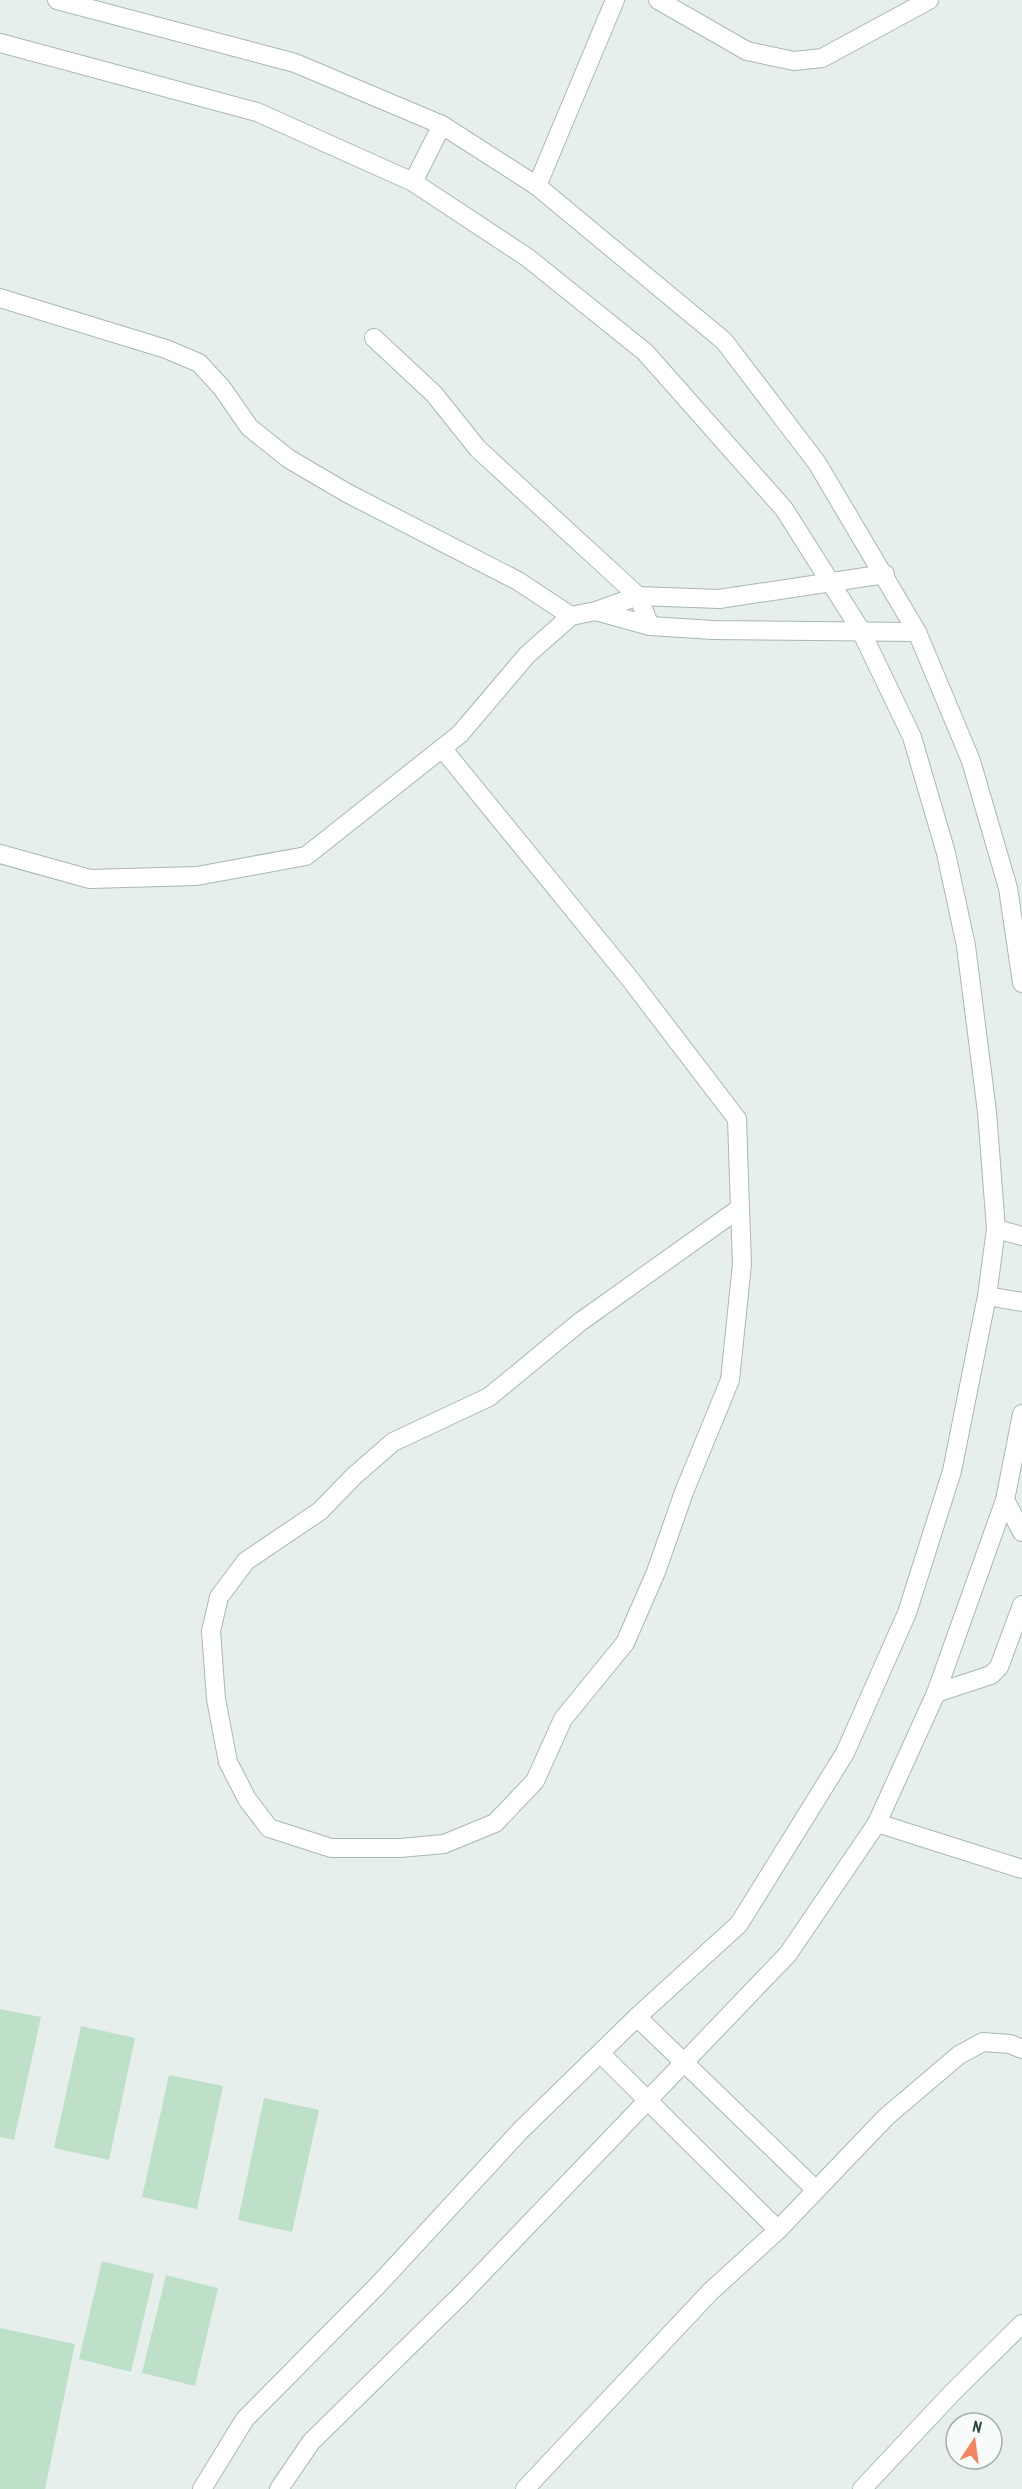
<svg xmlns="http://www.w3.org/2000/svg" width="1022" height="2489" viewBox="0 0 1022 2489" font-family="'PT Sans Narrow',sans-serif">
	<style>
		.grass { fill: #bfe0c8 }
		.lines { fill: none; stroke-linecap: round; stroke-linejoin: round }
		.service-casing { stroke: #a8b8b2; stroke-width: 20 }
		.minor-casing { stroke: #a8b8b2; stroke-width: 20 }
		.service { stroke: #fff; stroke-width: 18 }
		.minor { stroke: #fff; stroke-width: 18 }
	</style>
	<rect width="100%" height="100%" fill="#e6efeb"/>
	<!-- grass -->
	<g class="grass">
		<polygon points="0,2009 41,2017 14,2140 0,2137"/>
		<polygon points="81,2026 135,2038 109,2160 54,2148"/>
		<polygon points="169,2075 223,2086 197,2209 142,2197"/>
		<polygon points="264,2098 319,2110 292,2232 238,2220"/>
		<polygon points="102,2261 154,2274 131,2372 79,2359"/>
		<polygon points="166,2275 218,2288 195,2386 142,2373"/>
		<polygon points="0,2328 75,2344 45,2489 0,2489"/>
	</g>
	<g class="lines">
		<!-- service casing -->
		<g class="service-casing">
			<polyline id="service" points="374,338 434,394 478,449 638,596 650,626"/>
		</g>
		<!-- minor casing -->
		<g class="minor-casing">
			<g id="minor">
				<polyline points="57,0 295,63 442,125 537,186 724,341 817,463 917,632 971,761 1008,888 1022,983"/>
				<polyline points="658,0 747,51 794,61 822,58 929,0"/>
				<polyline points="0,43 257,112 413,182 528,258 645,352 784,509 860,629 912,737 946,853 966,946 987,1112 996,1229 987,1296 952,1471 907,1613 845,1753 739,1924 637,2017 521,2130 377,2286 245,2419 202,2489"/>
				<polyline points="413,182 442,125"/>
				<polyline points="537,186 615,0"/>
				<polyline points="0,298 166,349 199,363 222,388 249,427 289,459 347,493 518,581 571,616 596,611 638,596 719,599 885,574"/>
				<polyline points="596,611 650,626 713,630 917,632"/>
				<polyline points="442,748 630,979 737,1119 740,1208 742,1264 730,1380 684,1492 656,1572 625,1643 563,1719 535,1781 495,1823 444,1844 400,1848 331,1848 269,1828 247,1799 228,1762 216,1699 211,1631 219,1597 246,1561 320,1511 354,1476 393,1442 489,1397 580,1322 740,1208"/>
				<polyline points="0,854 90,879 197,876 306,856 460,734 527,655 571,616"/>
				<polyline points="996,1229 1022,1236"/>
				<polyline points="987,1296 1022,1302"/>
				<polyline points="1005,1500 1022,1532"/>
				<polyline points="936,1693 991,1675 999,1667 1022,1605"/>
				<polyline points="877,1823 1022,1869"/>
				<polyline points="637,2017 816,2190"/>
				<polyline points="601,2054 778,2230"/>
				<polyline points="279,2489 311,2442 462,2294 788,1954 877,1823 936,1693 1005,1500 1022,1414"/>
				<polyline points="525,2489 710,2292 778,2230 886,2117 959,2055 983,2042 1010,2044 1022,2049"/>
				<polyline points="862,2489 953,2392 1022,2324"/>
			</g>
		</g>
		<!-- service -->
		<use href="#service" class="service"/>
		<!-- minor -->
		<use href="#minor" class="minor"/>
	</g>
	<!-- north arrow -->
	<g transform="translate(974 2441) rotate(13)"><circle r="28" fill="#f7fbf9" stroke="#a3b1ad" stroke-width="1.5"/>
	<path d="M0-4.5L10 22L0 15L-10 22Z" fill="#f4845f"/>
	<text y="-9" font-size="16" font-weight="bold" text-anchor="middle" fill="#24423a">N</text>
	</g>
</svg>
